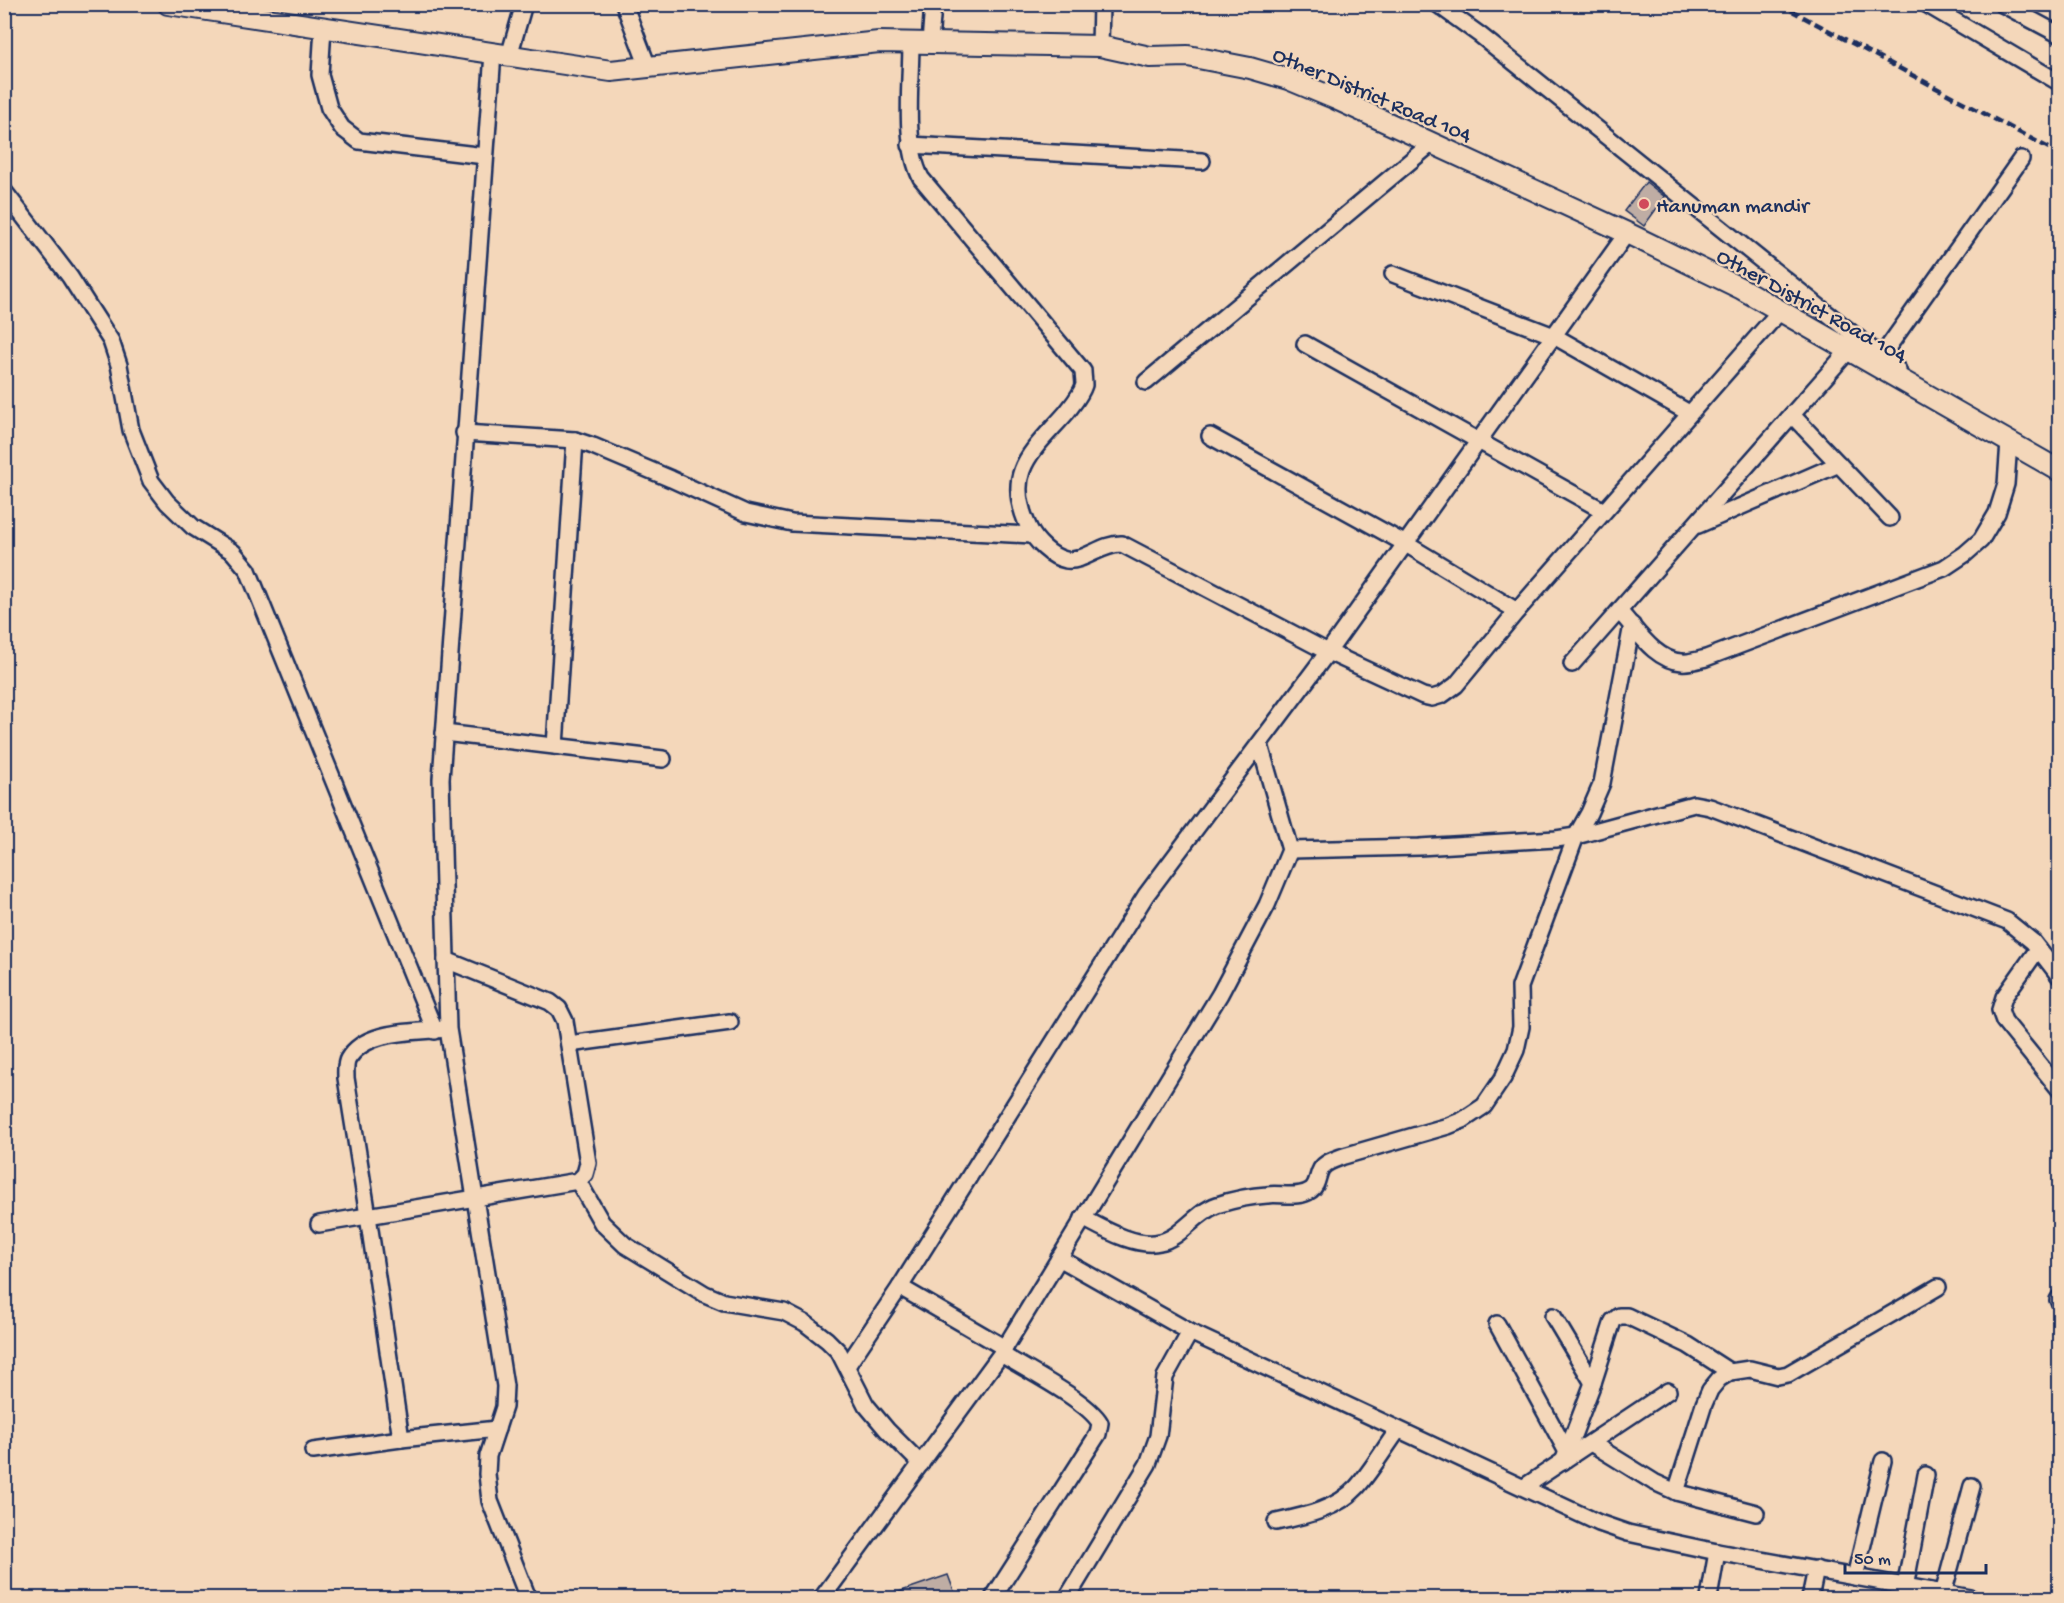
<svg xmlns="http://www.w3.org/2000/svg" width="2064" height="1603" viewBox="0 0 2064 1603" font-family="'Gochi Hand',sans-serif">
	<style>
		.building { fill: #bfada4; stroke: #1b2f5e; stroke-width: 1.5 }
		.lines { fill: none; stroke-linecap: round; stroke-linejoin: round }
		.minor-casing { stroke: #1b2f5e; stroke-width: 20 }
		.tertiary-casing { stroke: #1b2f5e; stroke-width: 24 }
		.minor { stroke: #f4d7ba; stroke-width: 15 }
		.tertiary { stroke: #f4d7ba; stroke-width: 20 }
		.rail { stroke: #1b2f5e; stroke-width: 4.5; stroke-dasharray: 9 4.5; stroke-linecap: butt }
		.poi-dot { fill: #d1495b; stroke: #f4d7ba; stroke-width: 2 }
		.labels { text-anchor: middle; stroke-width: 4.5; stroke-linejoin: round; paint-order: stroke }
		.street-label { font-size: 22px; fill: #1b2f5e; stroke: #f4d7ba }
		.poi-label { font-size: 22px; fill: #1b2f5e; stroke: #f4d7ba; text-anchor: start }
	</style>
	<rect width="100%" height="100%" fill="#f4d7ba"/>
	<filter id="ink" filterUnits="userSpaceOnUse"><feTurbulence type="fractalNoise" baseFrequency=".0167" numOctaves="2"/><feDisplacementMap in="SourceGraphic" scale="12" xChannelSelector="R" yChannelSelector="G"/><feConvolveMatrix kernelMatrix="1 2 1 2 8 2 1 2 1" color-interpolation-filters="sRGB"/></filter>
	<g filter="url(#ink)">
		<!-- building -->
		<g class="building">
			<polygon points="1646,182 1665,197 1644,226 1624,211"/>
			<polygon points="948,1575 957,1599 887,1599 887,1596"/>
		</g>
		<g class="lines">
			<!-- minor casing -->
			<g class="minor-casing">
				<g id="minor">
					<polyline points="624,4 648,67"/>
					<polyline points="1437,4 1480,35 1898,370"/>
					<polyline points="1926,4 2060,83"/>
					<polyline points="2002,4 2060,35"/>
					<polyline points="323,28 320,75 329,108 342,128 359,141 485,156"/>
					<path d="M911,43c0,40 -8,100 10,135l162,193c0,4 1,10 1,14 -3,10 -11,19 -17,27 -34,39 -65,59 -38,116 6,13 22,29 37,32 17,3 36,-17 56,-16l206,108 95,44 9,2 10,-3 14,-10 61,-74 263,-300"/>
					<polyline points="930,43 933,4"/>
					<polyline points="1100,46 1101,4"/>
					<polyline points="493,53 441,779 448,1029 505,1386 504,1407 488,1456 487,1474 490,1501 528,1598"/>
					<polyline points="509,56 524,4"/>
					<polyline points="910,145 1202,161"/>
					<polyline points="4,191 70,277 111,341 119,365 131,430 151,481 167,502 193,527 233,552 248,570 435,1031"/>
					<polyline points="1393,274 1554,336 1689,413"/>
					<polyline points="1305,344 1604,511"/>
					<polyline points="1881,357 2021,159"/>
					<polyline points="1146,382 1432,143"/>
					<polyline points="1792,415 1890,518"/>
					<polyline points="464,433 575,440 593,446 671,479 746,513 792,523 1032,535"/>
					<polyline points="1210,436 1406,544 1517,611"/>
					<polyline points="1698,525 1839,464"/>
					<path d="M1619,611c17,18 36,50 63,51 7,1 16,-2 24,-4l238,-90 21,-14 16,-14 16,-27 9,-29 3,-42"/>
					<polyline points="1572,664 1849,350"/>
					<polyline points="444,733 663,759"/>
					<polyline points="555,746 575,440"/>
					<polyline points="1290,850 1419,847 1556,839 1576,836 1694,804 1710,807 2007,921 2033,942 2060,977"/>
					<polyline points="2038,949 2004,997 2000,1010 2004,1021 2060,1090"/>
					<polyline points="569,1044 730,1022"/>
					<polyline points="578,1181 602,1223 625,1245 705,1294 724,1302 784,1312 805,1323 827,1340 839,1352 866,1405 887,1430 921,1464"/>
					<path d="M1083,1218c21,11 53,30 77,24 21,-4 36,-30 57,-37 15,-5 34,-9 50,-10 13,-2 32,4 44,-5 7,-5 6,-14 10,-21 4,-7 15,-10 23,-13l104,-30 15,-6 21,-14 19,-28 13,-28 5,-23 -1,-40 56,-151 13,-23 13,-30 30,-158"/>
					<polyline points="319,1224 578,1181 585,1174 588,1163 565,1021 559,1009 550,1002 446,960"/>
					<polyline points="1059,1258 1190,1332 1599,1523 1628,1533 1717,1552 1971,1598"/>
					<polyline points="900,1287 1005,1348"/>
					<polyline points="2058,1300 2060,1297"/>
					<polyline points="1553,1316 1593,1383"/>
					<polyline points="1497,1324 1567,1452"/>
					<polyline points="847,1366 900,1287 1146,895 1328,652 1627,233"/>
					<path d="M401,1439l-33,-223 -22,-138c0,-6 -1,-14 2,-19 18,-30 65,-26 96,-30"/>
					<polyline points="1591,1443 1654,1482 1676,1492 1756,1513"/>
					<polyline points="313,1451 401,1439 497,1429"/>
					<polyline points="1563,1462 1593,1383 1613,1321 1619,1316 1627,1316 1688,1345 1730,1372"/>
					<polyline points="1524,1487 1668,1391"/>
					<polyline points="1676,1492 1704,1404 1710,1390 1719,1379 1730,1372 1750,1369 1778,1376 1788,1374 1938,1287"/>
					<path d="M1276,1522c28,-6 60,-12 81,-35 15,-17 27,-38 41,-57"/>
					<polyline points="1855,1577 1883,1461"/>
					<polyline points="1943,1594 1972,1486"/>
					<polyline points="822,1598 1001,1354 1220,994 1267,905 1290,850 1260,745"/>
					<path d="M993,1598l105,-164 2,-11c-12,-22 -75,-54 -99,-69"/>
					<polyline points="1067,1598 1148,1464 1158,1436 1165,1377 1190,1332"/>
					<polyline points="1709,1598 1717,1552"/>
					<polyline points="1810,1598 1816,1569"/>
					<polyline points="1903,1598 1926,1475"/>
				</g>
			</g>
			<!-- tertiary casing -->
			<g class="tertiary-casing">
				<polyline id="tertiary" points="168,4 611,71 879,42 1100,46 1150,57 1188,56 1250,68 1288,79 1336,99 1627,233 1742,289 2060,471"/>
			</g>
			<!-- minor -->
			<use href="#minor" class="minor"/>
			<!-- tertiary -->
			<use href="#tertiary" class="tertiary"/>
			<!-- rail -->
			<polyline class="rail" points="1779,4 2060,154"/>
		</g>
	</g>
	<!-- markers -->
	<circle class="poi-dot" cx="1644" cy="204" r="6"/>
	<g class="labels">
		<!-- street labels -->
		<g class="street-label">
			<text transform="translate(1373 93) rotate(23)" y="8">Other District Road 104</text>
			<text transform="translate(1813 304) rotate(29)" y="8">Other District Road 104</text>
		</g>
		<!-- poi labels -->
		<g class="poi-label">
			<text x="1656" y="212">Hanuman mandir</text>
		</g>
	</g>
	<!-- margin -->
	<rect width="2064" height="1603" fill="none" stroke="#f4d7ba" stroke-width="24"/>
	<rect x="12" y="12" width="2040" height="1579" fill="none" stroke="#1b2f5e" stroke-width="2" filter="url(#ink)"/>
	<!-- scale -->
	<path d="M1845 1564v9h141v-9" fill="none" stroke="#1b2f5e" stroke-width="3"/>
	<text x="1854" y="1564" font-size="18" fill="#1b2f5e" stroke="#f4d7ba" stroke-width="4.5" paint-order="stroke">50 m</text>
</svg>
